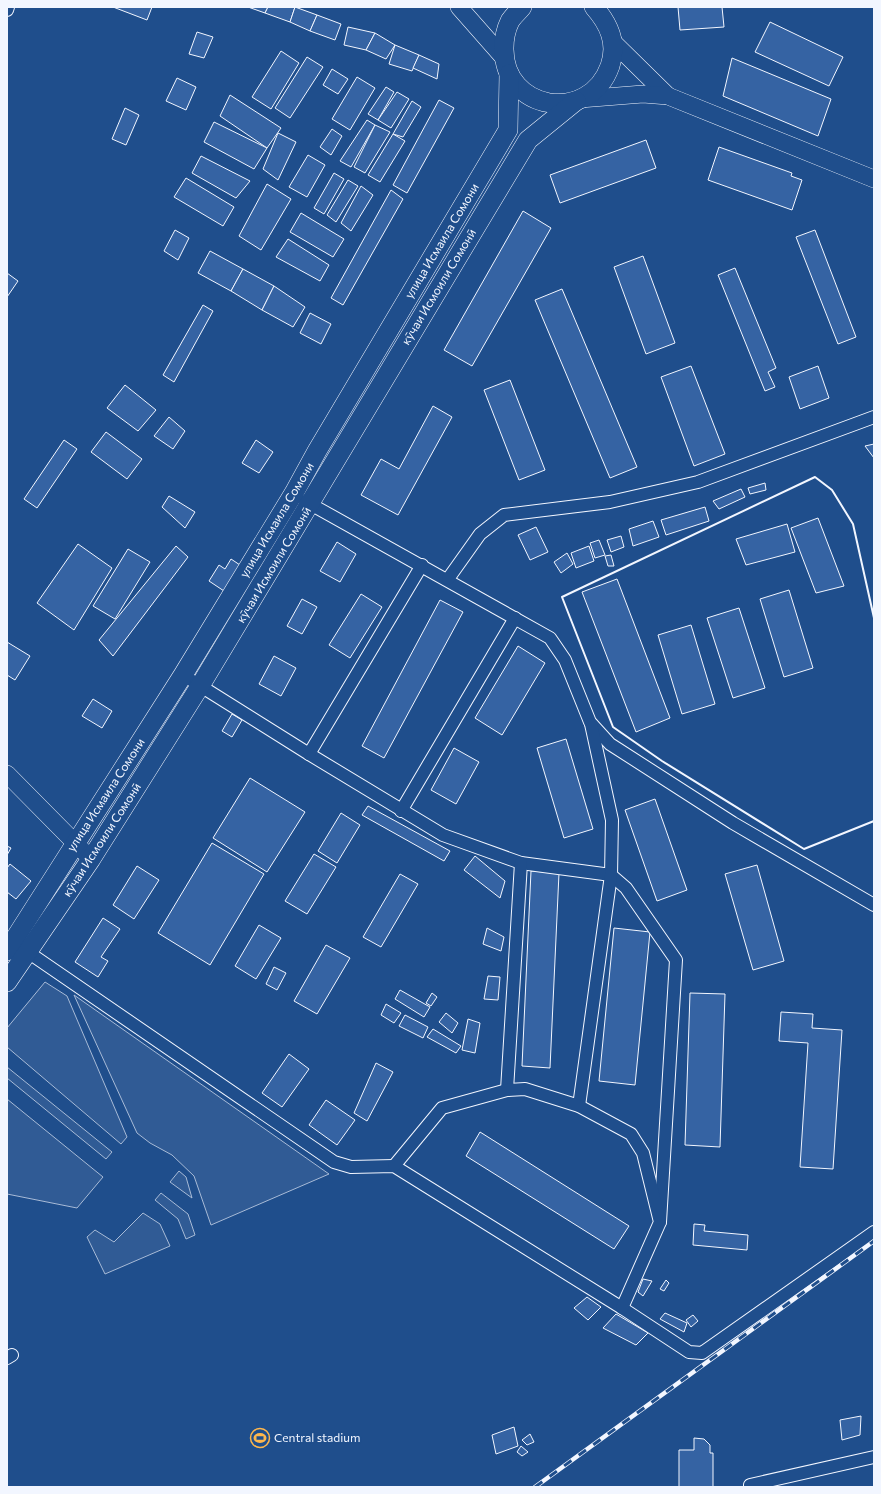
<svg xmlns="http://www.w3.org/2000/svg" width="881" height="1494" viewBox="0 0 881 1494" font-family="Commissioner,sans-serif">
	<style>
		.built { fill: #305b95; stroke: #a8bbd7 }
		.building { fill: #3563a3; stroke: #f2f6ff }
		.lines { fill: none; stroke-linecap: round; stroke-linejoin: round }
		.street-casing { stroke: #f2f6ff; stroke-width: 14 }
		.secondary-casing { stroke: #f2f6ff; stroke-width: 18 }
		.primary-casing { stroke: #f2f6ff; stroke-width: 20 }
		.street { stroke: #1f4e8c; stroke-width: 12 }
		.secondary { stroke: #1f4e8c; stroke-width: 17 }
		.primary { stroke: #1f4e8c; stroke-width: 19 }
		.rail-casing { stroke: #f2f6ff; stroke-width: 4.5 }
		.rail { stroke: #1f4e8c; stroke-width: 3; stroke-dasharray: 9; stroke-linecap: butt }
		.wall { stroke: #f2f6ff; stroke-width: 2 }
		.labels { text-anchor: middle; stroke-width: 3; stroke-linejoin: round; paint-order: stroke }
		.street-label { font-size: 12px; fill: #f2f6ff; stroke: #1f4e8c }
		.poi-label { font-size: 12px; fill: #f2f6ff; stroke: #1f4e8c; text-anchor: start }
	</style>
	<rect width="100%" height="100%" fill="#1f4e8c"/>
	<!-- built -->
	<g class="built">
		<polygon points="45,982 67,996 127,1137 121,1144 7,1047 7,1028"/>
		<polygon points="74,995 329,1174 211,1225 194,1176 172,1155 150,1143 137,1133"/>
		<polygon points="7,1067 112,1152 106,1159 7,1078"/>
		<polygon points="7,1099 103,1177 77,1208 7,1194"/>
		<polygon points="179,1171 186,1177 192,1198 170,1182"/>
		<polygon points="161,1193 188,1214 195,1235 186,1239 178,1219 155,1200"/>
		<polygon points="143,1213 160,1224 170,1246 105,1274 87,1237 95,1230 114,1242"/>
	</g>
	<!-- building -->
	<g class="building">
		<polygon points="113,7 152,7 147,20"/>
		<polygon points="248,7 268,7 265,13"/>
		<polygon points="268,7 295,7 290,22 265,13"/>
		<polygon points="295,7 317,15 310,31 290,22"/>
		<polygon points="678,7 722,7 724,27 680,30"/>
		<polygon points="317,15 341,24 335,40 310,31"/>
		<polygon points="770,22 843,57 829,86 755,52"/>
		<polygon points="348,27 375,33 366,50 344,45"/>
		<polygon points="197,32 213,37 204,58 189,54"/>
		<polygon points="375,33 395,45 386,59 366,50"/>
		<polygon points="395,45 419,55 412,71 389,64"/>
		<polygon points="281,51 299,63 271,109 252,97"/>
		<polygon points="419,55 439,64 437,79 413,68"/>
		<polygon points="307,57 323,67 290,118 275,108"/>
		<polygon points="732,58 831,99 818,136 723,96"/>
		<polygon points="332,69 348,79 338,94 323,85"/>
		<polygon points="357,77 375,88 350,130 332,119"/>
		<polygon points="177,78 196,87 186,110 166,101"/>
		<polygon points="386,87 394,92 378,120 368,114"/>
		<polygon points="397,92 409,99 391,128 378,120"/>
		<polygon points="230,95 281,128 267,148 220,116"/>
		<polygon points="439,100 454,108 407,193 393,185"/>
		<polygon points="412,101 421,107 403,137 393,134"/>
		<polygon points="125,108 139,115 126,145 112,139"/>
		<polygon points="367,120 375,125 351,167 340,161"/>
		<polygon points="214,122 267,148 254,169 204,142"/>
		<polygon points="375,125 390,132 365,173 354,167"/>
		<polygon points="332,129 342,136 331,155 320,147"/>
		<polygon points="278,133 296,142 278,180 263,169"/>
		<polygon points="393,134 405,141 380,182 368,175"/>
		<polygon points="646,140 656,168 560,203 550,175"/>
		<polygon points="719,147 792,173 791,176 802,180 792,210 708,180"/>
		<polygon points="308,155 325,165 307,197 289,187"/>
		<polygon points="201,156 250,181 236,198 192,173"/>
		<polygon points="334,173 344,179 324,214 314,208"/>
		<polygon points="186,178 234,207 223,226 174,197"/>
		<polygon points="348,180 358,186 336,222 327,215"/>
		<polygon points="267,184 291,199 261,250 239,236"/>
		<polygon points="361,186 373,195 351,231 341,223"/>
		<polygon points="391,190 403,199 343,305 331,298"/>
		<polygon points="523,211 551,228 472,366 444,350"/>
		<polygon points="301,213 344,239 333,257 290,232"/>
		<polygon points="175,230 189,238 178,260 164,251"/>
		<polygon points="815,230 856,337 838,344 796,237"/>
		<polygon points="288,239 329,265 320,281 276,257"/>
		<polygon points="210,251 243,269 231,291 198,273"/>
		<polygon points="643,256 675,343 646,354 614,267"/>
		<polygon points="735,268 776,368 768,372 775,387 765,391 718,275"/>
		<polygon points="243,269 274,286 262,310 231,291"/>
		<polygon points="7,273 18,281 7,297"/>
		<polygon points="274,286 305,307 293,327 262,310"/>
		<polygon points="562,289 637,467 610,478 535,300"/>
		<polygon points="203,305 213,311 174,382 163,375"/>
		<polygon points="310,313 331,324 321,344 300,333"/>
		<polygon points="691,366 725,454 694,466 661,377"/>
		<polygon points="818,366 829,398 800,409 789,377"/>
		<polygon points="510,380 545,470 519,480 484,390"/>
		<polygon points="125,385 156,410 138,431 107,408"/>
		<polygon points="433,406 452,417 398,515 361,495 381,459 399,469"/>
		<polygon points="169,417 185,431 173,449 154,436"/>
		<polygon points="106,432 142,459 127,479 91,452"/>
		<polygon points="64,440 77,449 37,508 24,499"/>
		<polygon points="256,440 273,452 259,473 242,463"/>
		<polygon points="874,444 874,458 865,446"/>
		<polygon points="765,483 766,490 750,494 748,488"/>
		<polygon points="741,489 745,497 719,509 713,501"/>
		<polygon points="169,496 195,512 185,528 162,507"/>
		<polygon points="705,507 709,521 666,535 661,520"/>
		<polygon points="818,518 844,586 816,593 791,528"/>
		<polygon points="653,521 659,537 633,546 629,529"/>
		<polygon points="787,524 795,552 746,565 736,539"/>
		<polygon points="536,527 548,552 530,560 518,535"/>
		<polygon points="621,536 624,547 611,552 607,540"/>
		<polygon points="599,540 605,555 595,558 590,543"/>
		<polygon points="337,542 356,554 340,582 320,571"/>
		<polygon points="78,544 112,568 74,630 37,603"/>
		<polygon points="176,546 188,557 113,656 99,640"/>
		<polygon points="589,546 594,561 576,568 571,553"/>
		<polygon points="128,549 150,562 115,619 93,606"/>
		<polygon points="567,553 573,564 561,573 554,562"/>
		<polygon points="611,555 614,566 608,566 605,556"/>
		<polygon points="231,559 243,567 227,593 209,581 219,565 225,569"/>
		<polygon points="617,579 670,718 636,732 582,592"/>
		<polygon points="789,590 813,668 784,677 760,599"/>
		<polygon points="361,594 382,607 350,658 329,645"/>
		<polygon points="302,599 317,607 302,634 287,626"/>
		<polygon points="440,600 463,612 384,758 362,746"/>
		<polygon points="739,608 765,688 733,698 707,618"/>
		<polygon points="691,625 715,704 682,714 658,635"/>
		<polygon points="7,642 30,656 15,680 7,675"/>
		<polygon points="518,646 545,663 502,735 475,718"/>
		<polygon points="274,656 296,668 281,696 259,684"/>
		<polygon points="93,699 112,711 102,728 82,716"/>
		<polygon points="232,714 242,720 232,737 222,731"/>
		<polygon points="566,739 593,829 564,838 537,748"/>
		<polygon points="454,748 479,762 456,804 431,790"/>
		<polygon points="250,778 305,812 267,872 213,838"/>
		<polygon points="655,799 687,890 657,901 625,810"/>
		<polygon points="368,806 450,851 444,861 362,815"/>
		<polygon points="341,813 360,825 337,863 318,851"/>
		<polygon points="212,843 264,874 210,965 158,933"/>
		<polygon points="7,846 11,848 7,855"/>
		<polygon points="314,854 336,867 307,914 285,901"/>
		<polygon points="475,856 505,881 500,898 464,870"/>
		<polygon points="10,864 31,881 16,899 7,892 7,868"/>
		<polygon points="757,865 784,961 753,970 725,874"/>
		<polygon points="137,866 159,880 134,919 113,905"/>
		<polygon points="531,871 559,873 550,1068 522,1066"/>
		<polygon points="400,874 418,884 381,947 363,937"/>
		<polygon points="103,918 120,929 101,957 108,961 98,977 75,962"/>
		<polygon points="259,925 281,938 256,979 235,966"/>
		<polygon points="487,928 504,937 501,951 483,944"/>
		<polygon points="614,928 650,932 635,1085 599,1081"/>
		<polygon points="326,945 350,958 317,1014 294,1001"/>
		<polygon points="274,967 286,973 277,990 266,984"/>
		<polygon points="488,976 500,977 498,1000 484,999"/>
		<polygon points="400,990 430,1007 424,1017 395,999"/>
		<polygon points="432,993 437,997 431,1006 426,1003"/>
		<polygon points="690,993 725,994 720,1147 685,1145"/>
		<polygon points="386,1004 401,1013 394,1023 381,1015"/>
		<polygon points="781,1012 813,1014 812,1028 842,1030 833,1169 800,1167 808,1043 779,1041"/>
		<polygon points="446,1013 458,1023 452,1033 439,1022"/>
		<polygon points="405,1015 428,1027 423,1038 399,1026"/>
		<polygon points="468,1019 480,1023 475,1053 462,1050"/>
		<polygon points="433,1029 461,1046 456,1053 427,1037"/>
		<polygon points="289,1054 309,1069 282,1107 262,1093"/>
		<polygon points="376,1063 393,1072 367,1121 354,1113"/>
		<polygon points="326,1100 355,1120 337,1145 309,1125"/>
		<polygon points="480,1132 629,1226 614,1249 466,1156"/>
		<polygon points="694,1224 705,1225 704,1231 748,1235 747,1250 693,1245"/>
		<polygon points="643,1279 652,1281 643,1296 638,1292"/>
		<polygon points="666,1280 669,1283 664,1291 660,1289"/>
		<polygon points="587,1297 601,1307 588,1320 574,1308"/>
		<polygon points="665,1313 687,1323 684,1332 660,1319"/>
		<polygon points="616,1314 648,1333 636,1345 603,1328"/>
		<polygon points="693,1315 698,1321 691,1327 686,1320"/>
		<polygon points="861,1416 860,1435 842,1440 840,1420"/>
		<polygon points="514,1427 518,1446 496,1454 492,1435"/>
		<polygon points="530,1434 534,1442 527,1445 522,1440"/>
		<polygon points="694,1438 704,1439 710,1445 710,1453 713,1453 713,1487 679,1487 679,1450 694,1450"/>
		<polygon points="521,1446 528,1452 522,1456 517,1452"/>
	</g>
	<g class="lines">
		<!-- street casing -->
		<g class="street-casing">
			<g id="street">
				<polyline points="7,10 8,7"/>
				<polyline points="305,501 550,638 565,660 590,722 610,744 733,823 874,905"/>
				<polyline points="448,579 480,534 504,515 610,502 698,482 874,417"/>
				<polyline points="183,675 309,754 443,835 521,863 611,875 626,888 676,960 660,1222"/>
				<polyline points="309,754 422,565"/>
				<polyline points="401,811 515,618"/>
				<polyline points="22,948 334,1162 351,1167 394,1166 622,1308 689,1352 702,1353 874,1232"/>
				<polyline points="507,1090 521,863"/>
				<polyline points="579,1106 611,875 612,820 591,724"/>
				<polyline points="394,1166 442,1108 507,1090 525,1089 579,1106 631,1134 643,1153 660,1222 622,1308"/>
				<polyline points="7,1358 12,1355"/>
				<polyline points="750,1485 874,1457"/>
			</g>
		</g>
		<!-- secondary casing -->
		<g class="secondary-casing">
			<g id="secondary">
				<polyline points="459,7 503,57"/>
				<polyline points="613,42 668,96"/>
				<polyline points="580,99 643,94 668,96 874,179"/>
				<polyline points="7,774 91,859"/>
			</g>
		</g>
		<!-- primary casing -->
		<g class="primary-casing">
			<g id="primary">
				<path d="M522,7c-4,5 -9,9 -12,14 -4,8 -6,18 -6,27 -1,63 85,77 106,18 8,-23 -1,-42 -16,-59"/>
				<polyline points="7,951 183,675 294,493 317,451 508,130 509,74"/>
				<polyline points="7,982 91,859 200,686 528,140 576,101"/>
			</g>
		</g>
		<!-- street -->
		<use href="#street" class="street"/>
		<!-- secondary -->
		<use href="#secondary" class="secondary"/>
		<!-- primary -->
		<use href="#primary" class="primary"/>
		<!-- rail casing -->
		<g class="rail-casing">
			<polyline id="rail" points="535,1487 874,1241"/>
		</g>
		<!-- rail -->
		<use href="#rail" class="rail"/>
		<!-- wall -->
		<polyline class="wall" points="874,618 853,524 832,490 815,477 562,597 613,727 662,761 804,849 874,821"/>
	</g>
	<!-- icons -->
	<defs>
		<g id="stadium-ring" transform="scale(1)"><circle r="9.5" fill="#1f4e8c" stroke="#ffb74d" stroke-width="1.5"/><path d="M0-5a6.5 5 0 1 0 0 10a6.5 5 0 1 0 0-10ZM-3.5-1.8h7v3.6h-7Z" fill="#ffb74d"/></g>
	</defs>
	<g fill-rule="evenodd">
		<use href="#stadium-ring" x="260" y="1438"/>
	</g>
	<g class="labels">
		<!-- street labels -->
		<g class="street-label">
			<text transform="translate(442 241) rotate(-59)" y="4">улица Исмаила Сомони</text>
			<text transform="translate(439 287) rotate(-59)" y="4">кӯчаи Исмоили Сомонӣ</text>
			<text transform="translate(277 520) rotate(-59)" y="4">улица Исмаила Сомони</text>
			<text transform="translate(274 565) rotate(-59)" y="4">кӯчаи Исмоили Сомонӣ</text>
			<text transform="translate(106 795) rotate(-57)" y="4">улица Исмаила Сомони</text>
			<text transform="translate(102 840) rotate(-57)" y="4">кӯчаи Исмоили Сомонӣ</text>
		</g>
		<!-- poi labels -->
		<g class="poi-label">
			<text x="274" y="1442">Central stadium</text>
		</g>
	</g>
	<!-- border -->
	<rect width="881" height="1494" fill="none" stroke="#f2f6ff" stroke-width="16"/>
</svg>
